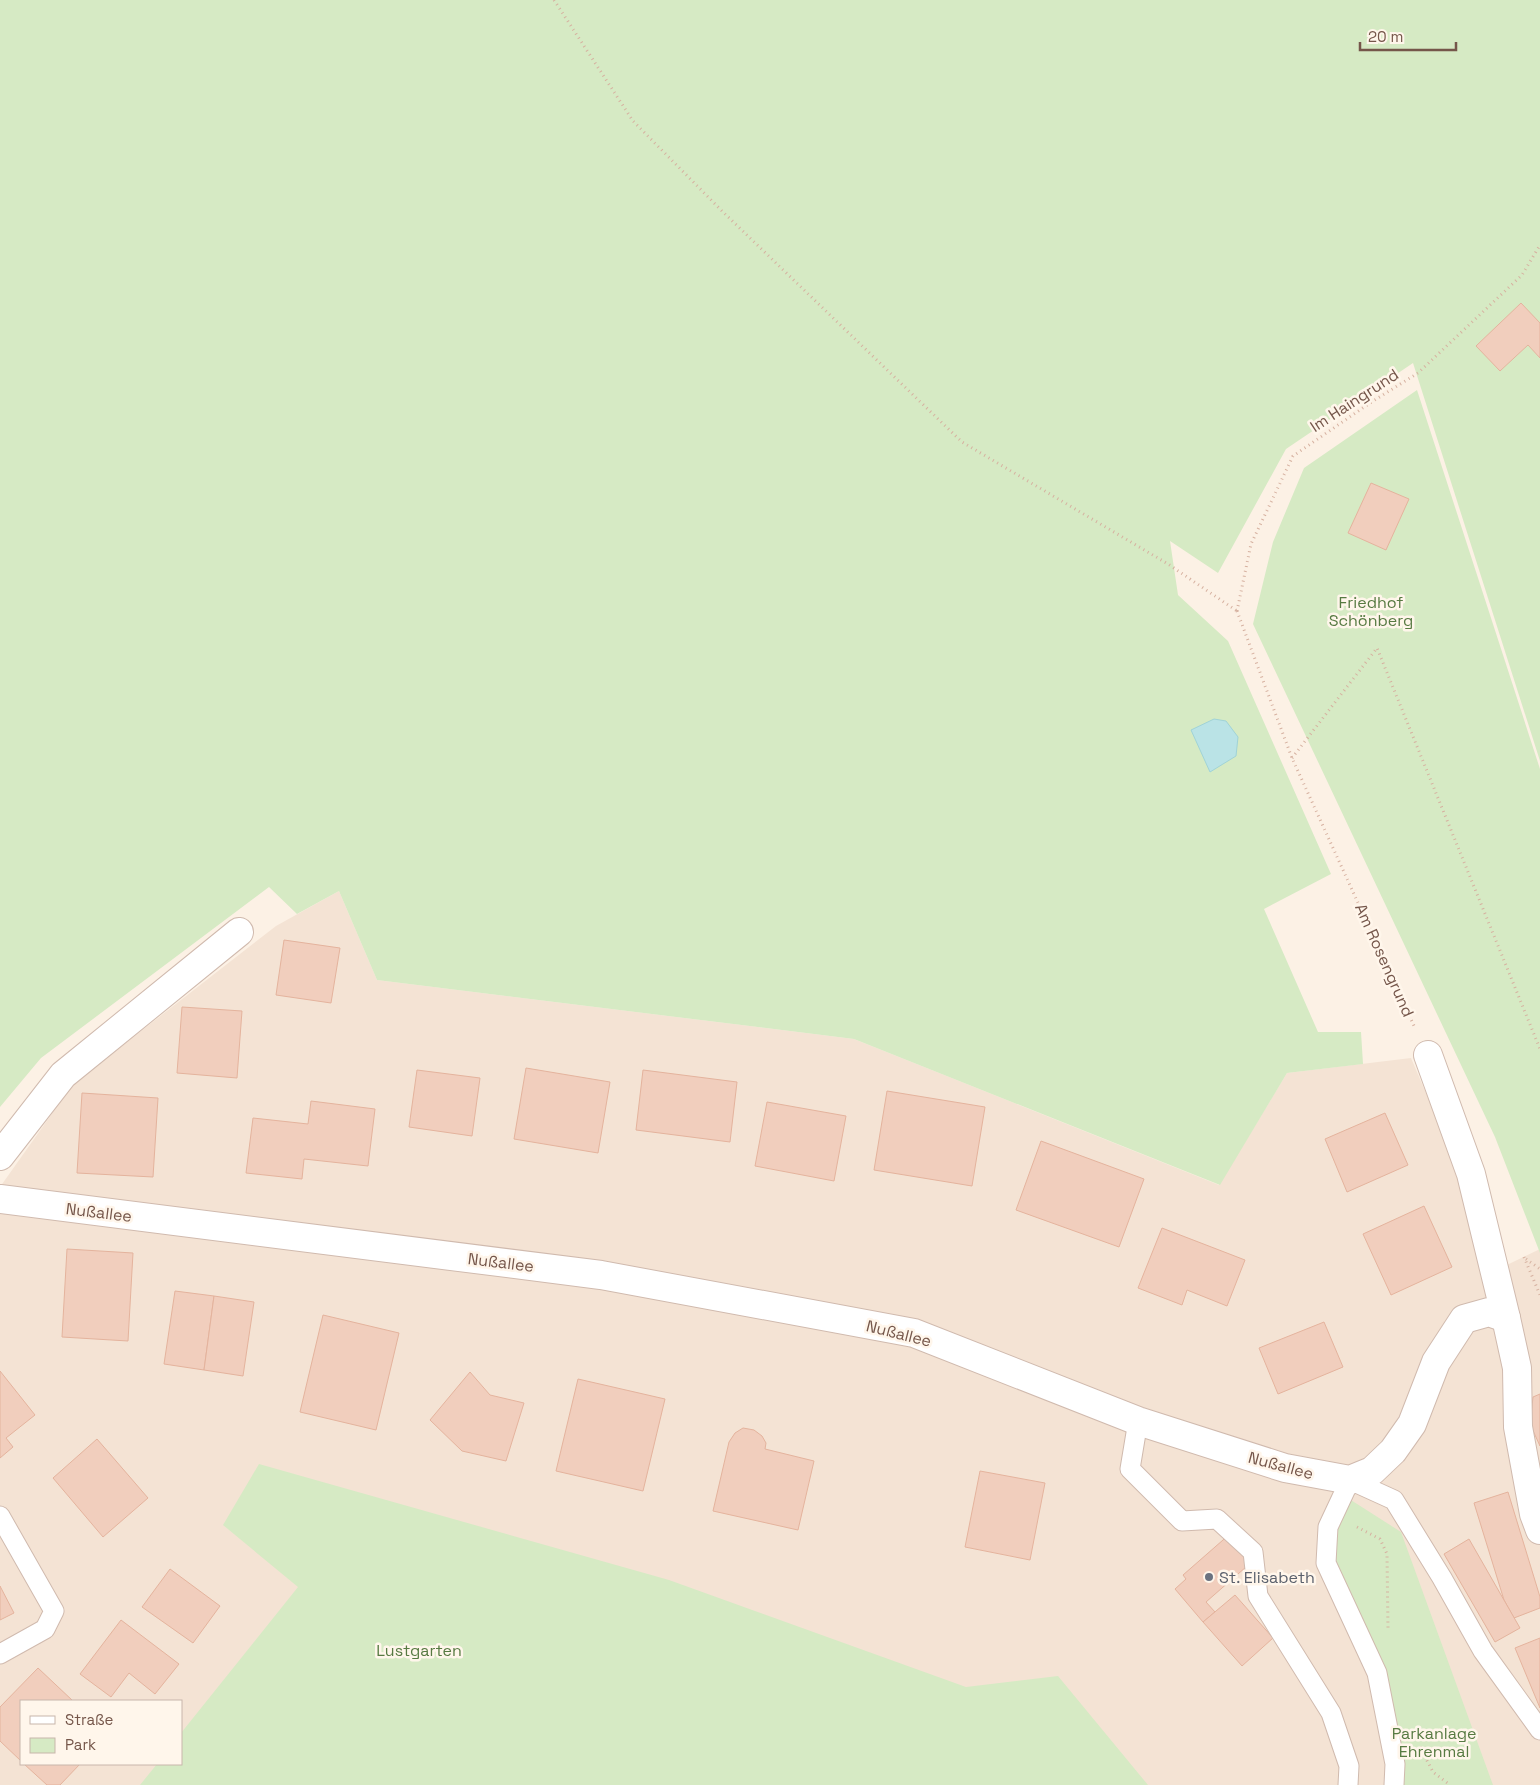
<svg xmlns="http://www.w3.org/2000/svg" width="1540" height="1785" viewBox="0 0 1540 1785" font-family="'Space Grotesk',sans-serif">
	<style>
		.residential { fill: #f4e3d4; fill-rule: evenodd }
		.green { fill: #d6eac4 }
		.water { fill: #bae3e6; stroke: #a0d3d7 }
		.building { fill: #f1cebd; stroke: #e4b39d }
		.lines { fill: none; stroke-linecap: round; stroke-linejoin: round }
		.service-casing { stroke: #d0baae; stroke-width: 21 }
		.minor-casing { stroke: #d0baae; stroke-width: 30 }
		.path { stroke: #d6b1a0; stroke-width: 3; stroke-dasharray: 1 4; stroke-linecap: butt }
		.service { stroke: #fff; stroke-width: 19 }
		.minor { stroke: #fff; stroke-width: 28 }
		.worship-dot { fill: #6b7280; stroke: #fff6eb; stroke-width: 2 }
		.labels { text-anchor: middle; stroke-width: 5; stroke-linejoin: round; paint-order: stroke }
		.street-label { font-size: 16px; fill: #75564a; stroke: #fff6eb }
		.park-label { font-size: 16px; fill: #577a42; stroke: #fff6eb }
		.worship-label { font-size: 16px; fill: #5b616d; stroke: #fff6eb; text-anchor: start }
	</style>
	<rect width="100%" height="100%" fill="#fcf1e5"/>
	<!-- residential -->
	<path class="residential" d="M339,891l38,89 477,59 365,146 68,-112 124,-15 56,131 19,86 54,-26v536h-1540v-598l73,-103 203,-158zM21,1701h160v63h-160z"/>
	<!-- green -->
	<g class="green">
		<polygon points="0,0 1540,0 1540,761 1413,363 1286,449 1218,573 1170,541 1178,595 1228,641 1331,874 1264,909 1318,1032 1361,1032 1363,1064 1287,1073 1220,1185 854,1039 377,980 339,891 297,914 269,887 41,1058 0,1107"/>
		<polygon points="1417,390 1540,769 1540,1253 1495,1137 1253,624 1273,542 1304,468"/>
		<polygon points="259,1464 669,1580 966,1687 1058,1676 1148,1785 140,1785 157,1764 181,1764 181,1733 298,1587 223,1525"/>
		<polygon points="1343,1495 1401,1532 1493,1785 1394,1785 1377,1673 1326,1563"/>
	</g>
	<!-- water -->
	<polygon class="water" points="1214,719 1226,721 1238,737 1236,756 1210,772 1191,730"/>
	<!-- building -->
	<g class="building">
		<polygon points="1521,303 1540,323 1540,358 1528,345 1500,371 1476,346"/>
		<polygon points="1371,483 1409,499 1386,550 1348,533"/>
		<polygon points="284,940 340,948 331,1003 276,995"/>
		<polygon points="182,1007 242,1011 237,1078 177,1073"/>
		<polygon points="526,1068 610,1082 598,1153 514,1139"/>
		<polygon points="417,1070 480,1078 472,1136 409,1127"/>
		<polygon points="643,1070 737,1082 730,1142 636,1130"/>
		<polygon points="887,1091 985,1107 972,1186 874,1170"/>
		<polygon points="82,1093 158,1098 153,1177 77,1173"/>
		<polygon points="311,1101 375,1109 368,1166 304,1159 302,1179 246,1173 253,1118 308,1124"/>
		<polygon points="767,1102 846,1116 834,1181 755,1166"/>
		<polygon points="1385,1113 1408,1165 1347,1192 1325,1139"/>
		<polygon points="1041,1141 1144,1179 1119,1247 1016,1210"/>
		<polygon points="1424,1206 1452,1267 1391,1295 1363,1234"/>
		<polygon points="1162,1228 1245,1260 1227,1306 1187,1290 1182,1305 1138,1288"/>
		<polygon points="67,1249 133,1253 128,1341 62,1337"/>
		<polygon points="175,1291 214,1296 204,1370 164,1364"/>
		<polygon points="214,1296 254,1302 243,1376 204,1370"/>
		<polygon points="323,1315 399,1333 376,1430 300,1412"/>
		<polygon points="1324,1322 1343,1367 1278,1394 1259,1348"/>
		<polygon points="0,1371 35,1415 6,1438 13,1447 0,1458"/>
		<polygon points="470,1372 490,1395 524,1403 506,1461 462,1451 430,1420"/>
		<polygon points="578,1379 665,1399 643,1491 556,1471"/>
		<polygon points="1540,1394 1540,1446 1530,1424 1533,1397"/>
		<polygon points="743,1428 754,1430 762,1436 766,1443 765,1449 814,1461 798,1530 713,1511 729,1442 735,1433"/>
		<polygon points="97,1439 148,1498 103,1537 53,1478"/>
		<polygon points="980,1471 1045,1483 1030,1560 965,1547"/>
		<polygon points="1508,1492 1540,1597 1540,1608 1514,1618 1504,1600 1474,1503"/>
		<polygon points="1231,1533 1254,1560 1206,1602 1215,1612 1203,1622 1175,1589 1186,1579 1183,1575"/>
		<polygon points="1469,1539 1520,1628 1495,1642 1444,1554"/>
		<polygon points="170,1569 220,1606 193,1643 142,1607"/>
		<polygon points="0,1586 14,1613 0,1620"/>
		<polygon points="1235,1595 1273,1638 1242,1666 1203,1622"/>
		<polygon points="121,1620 179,1664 155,1694 129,1673 111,1697 80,1674"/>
		<polygon points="1540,1638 1540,1708 1515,1648"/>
		<polygon points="38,1668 73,1701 21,1701 21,1761 0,1741 0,1707"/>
		<polygon points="24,1764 80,1764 60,1785 47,1785"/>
	</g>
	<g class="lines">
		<!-- service casing -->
		<g class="service-casing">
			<g id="service">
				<polyline points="1138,1421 1130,1469 1182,1521 1217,1519 1253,1552 1258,1596 1331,1713 1349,1766 1348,1785"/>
				<polyline points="0,1516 54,1611 45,1629 0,1654"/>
				<polyline points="1394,1785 1395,1764 1377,1673 1326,1563 1328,1527 1350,1480 1394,1500 1442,1578 1483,1651 1540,1730"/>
			</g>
		</g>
		<!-- minor casing -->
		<g class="minor-casing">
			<g id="minor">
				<polyline points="1428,1055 1471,1174 1506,1318 1517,1368 1518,1427 1534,1514 1540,1530"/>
				<polyline points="0,1156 63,1075 239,932"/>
				<polyline points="0,1199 601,1275 914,1333 1138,1421 1285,1468 1350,1480 1372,1471 1393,1451 1412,1424 1436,1362 1464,1319 1489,1312 1506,1318"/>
			</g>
		</g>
		<!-- path -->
		<g class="path">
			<polyline points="554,0 633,121 723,212 962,442 1168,564 1237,611"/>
			<polyline points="1237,611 1251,544 1293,456 1370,403 1418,373 1522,275 1540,245"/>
			<polyline points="1237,611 1292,758 1415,1028"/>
			<polyline points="1292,758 1377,648 1540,1049"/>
			<polyline points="1524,1257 1540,1295"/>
			<polyline points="1526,1259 1540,1269"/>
			<polyline points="1357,1527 1380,1539 1387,1554 1388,1630"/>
			<polyline points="1420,1747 1433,1772 1450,1785"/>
		</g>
		<!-- service -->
		<use href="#service" class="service"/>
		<!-- minor -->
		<use href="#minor" class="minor"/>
	</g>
	<!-- markers -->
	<circle class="worship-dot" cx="1209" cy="1577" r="5"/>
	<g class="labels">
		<!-- street labels -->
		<g class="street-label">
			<text transform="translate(1354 400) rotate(-33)" y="6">Im Haingrund</text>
			<text transform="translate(1385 960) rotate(66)" y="6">Am Rosengrund</text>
			<text transform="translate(99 1212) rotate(7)" y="6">Nußallee</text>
			<text transform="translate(501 1262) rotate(7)" y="6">Nußallee</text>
			<text transform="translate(899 1333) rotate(14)" y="6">Nußallee</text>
			<text transform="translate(1281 1465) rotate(15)" y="6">Nußallee</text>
		</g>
		<!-- park labels -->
		<g class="park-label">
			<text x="1371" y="608">Friedhof<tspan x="1371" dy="18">Schönberg</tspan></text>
			<text x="419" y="1656">Lustgarten</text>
			<text x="1434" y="1739">Parkanlage<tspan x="1434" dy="18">Ehrenmal</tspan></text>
		</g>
		<!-- worship labels -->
		<g class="worship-label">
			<text x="1219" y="1583">St. Elisabeth</text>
		</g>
	</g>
	<!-- legend -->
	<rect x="20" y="1700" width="162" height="65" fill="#fff6eb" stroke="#c8b6ab"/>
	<rect x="30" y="1716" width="25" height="8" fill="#ffffff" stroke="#c8b6ab"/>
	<text x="65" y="1725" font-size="15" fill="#75564a">Straße</text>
	<rect x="30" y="1738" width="25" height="15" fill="#d6eac4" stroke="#c8b6ab"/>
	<text x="65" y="1750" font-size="15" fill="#75564a">Park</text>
	<!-- scale -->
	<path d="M1360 42v8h96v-8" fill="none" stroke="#75564a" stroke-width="2.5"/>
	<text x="1368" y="42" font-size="15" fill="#75564a" stroke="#fff6eb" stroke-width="4" paint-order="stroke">20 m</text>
</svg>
